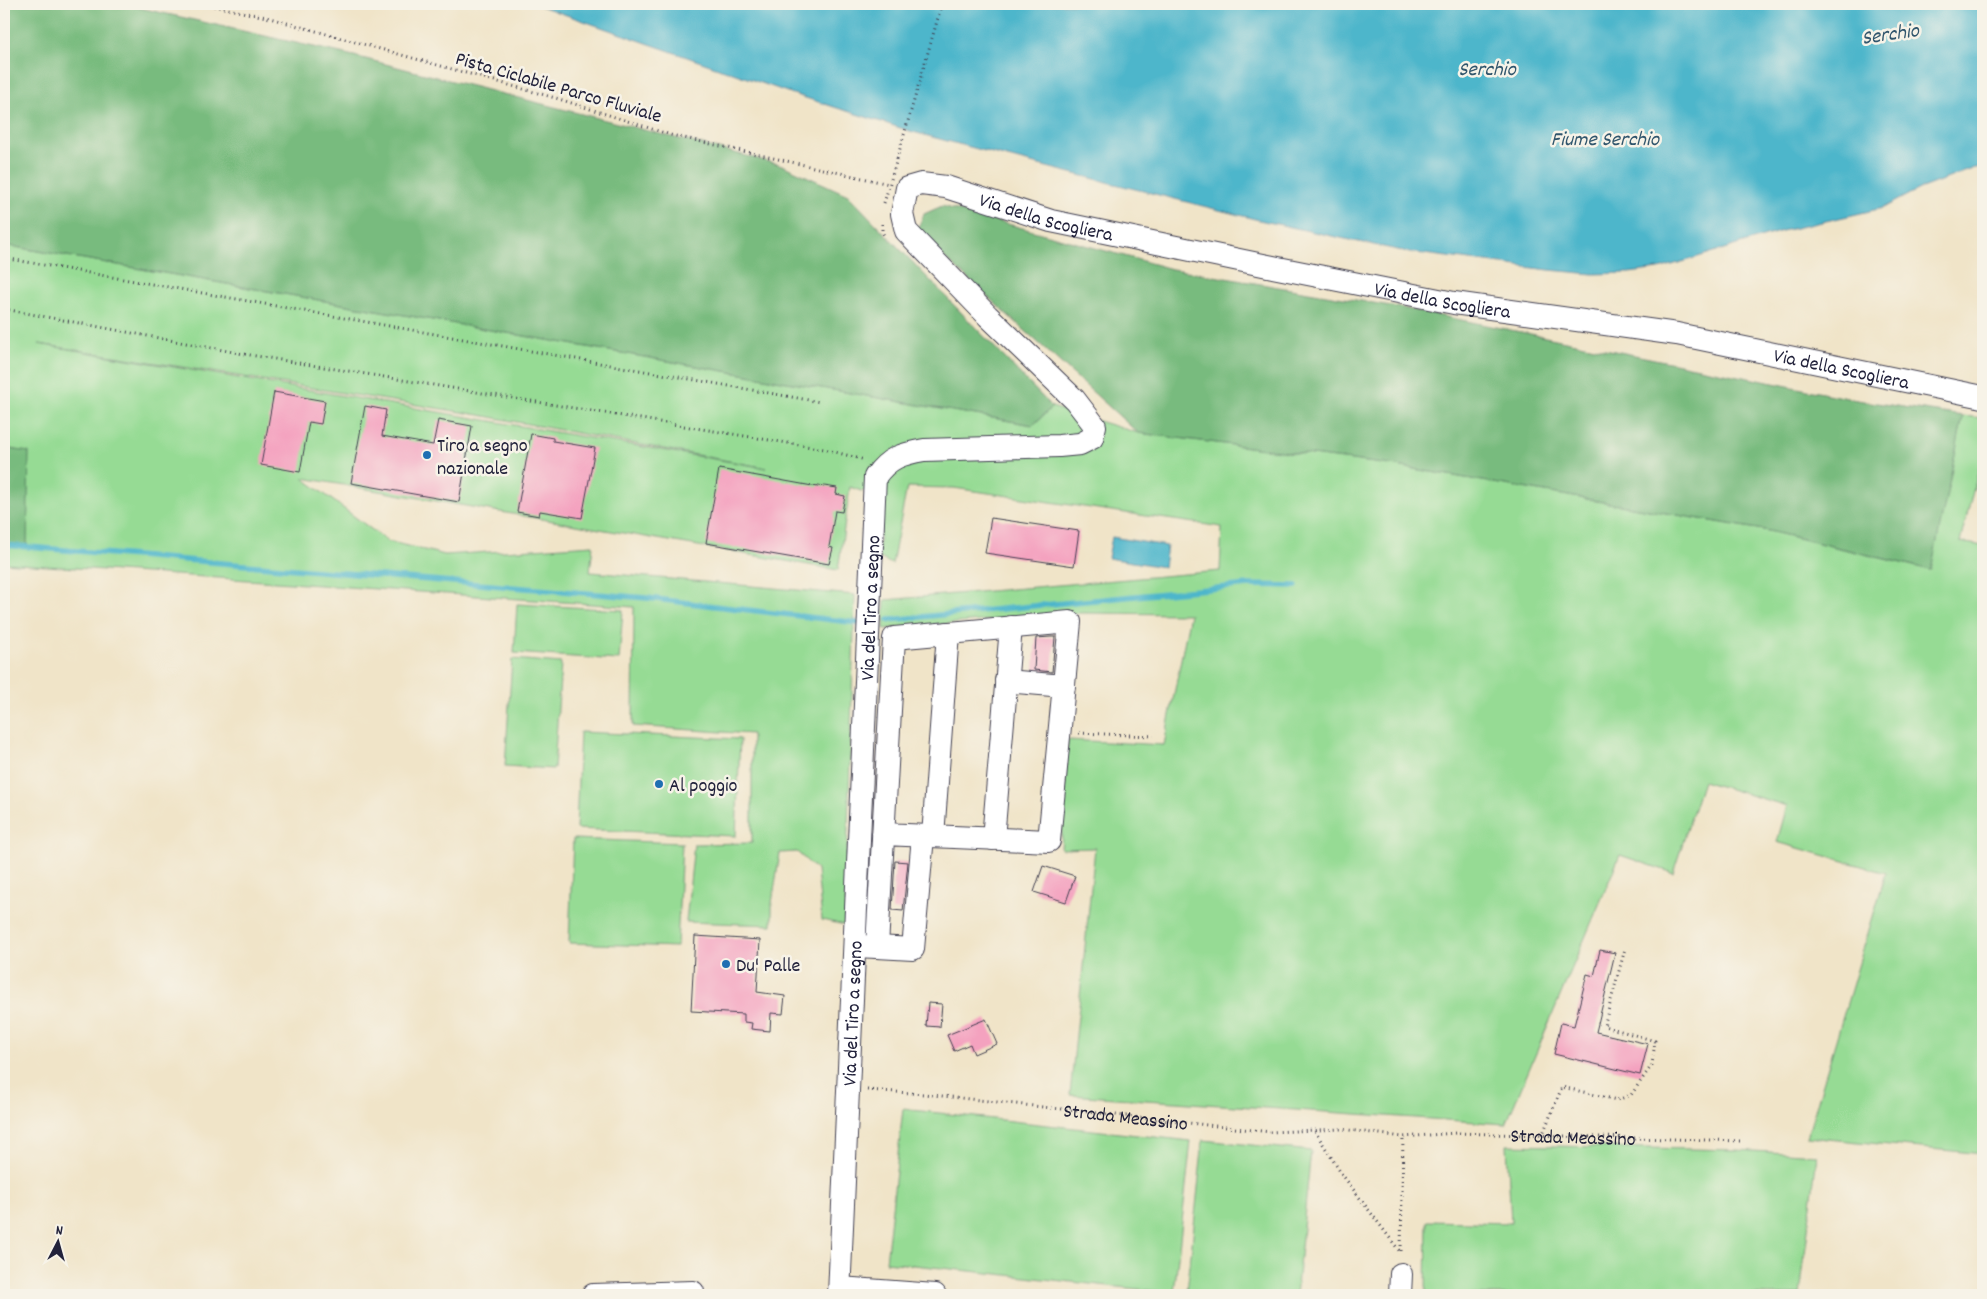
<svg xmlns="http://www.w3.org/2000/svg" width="1987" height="1299" viewBox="0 0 1987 1299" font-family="Dekko,sans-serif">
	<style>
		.green { fill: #96db94; stroke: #5c7e68; fill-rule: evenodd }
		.forest { fill: #78bb7e; stroke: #4d6e5c }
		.water { fill: #4db6cb; stroke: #386c83 }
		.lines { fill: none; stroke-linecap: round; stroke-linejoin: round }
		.stream { stroke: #4db6cb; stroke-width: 5.5 }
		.building { fill: #f4a2bf }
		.minor-casing { stroke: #413f50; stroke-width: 24 }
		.path { stroke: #413f50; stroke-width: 3; stroke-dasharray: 1 4; stroke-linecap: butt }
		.minor { stroke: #fff; stroke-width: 22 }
		.path-bridge { stroke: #413f50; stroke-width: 3; stroke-dasharray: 1 4; stroke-linecap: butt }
		.poi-dot { fill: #1f6fb2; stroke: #f7f3e8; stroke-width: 2 }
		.labels { text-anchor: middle; stroke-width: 5; stroke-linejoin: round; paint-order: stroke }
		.street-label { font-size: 20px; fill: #22223b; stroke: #f7f3e8 }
		.poi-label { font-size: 20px; fill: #22223b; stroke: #f7f3e8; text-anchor: start }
		.water-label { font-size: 21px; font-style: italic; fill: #31566d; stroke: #f7f3e8 }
	</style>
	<rect width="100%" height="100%" fill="#f7f3e8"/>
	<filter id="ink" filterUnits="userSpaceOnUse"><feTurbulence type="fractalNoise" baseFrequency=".02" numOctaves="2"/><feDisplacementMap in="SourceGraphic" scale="10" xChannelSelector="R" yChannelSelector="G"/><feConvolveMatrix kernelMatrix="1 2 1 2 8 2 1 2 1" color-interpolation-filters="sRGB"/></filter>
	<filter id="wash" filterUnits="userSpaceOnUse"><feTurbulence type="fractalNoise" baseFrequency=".0096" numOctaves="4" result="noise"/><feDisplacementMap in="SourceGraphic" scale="20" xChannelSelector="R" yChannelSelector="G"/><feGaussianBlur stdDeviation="1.12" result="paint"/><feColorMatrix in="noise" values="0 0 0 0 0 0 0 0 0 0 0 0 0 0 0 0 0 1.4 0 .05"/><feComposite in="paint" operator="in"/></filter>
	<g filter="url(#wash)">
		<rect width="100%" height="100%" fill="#f0e4c8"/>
		<!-- green -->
		<g class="green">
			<path d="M4,245l1029,180 19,-18 86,26 253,32 378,66 161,39 33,-154 20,2v35l-23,89 23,4v608l-176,-17 79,-264 -109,-31 10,-36 -84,-25 -30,92 -53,-18 -114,269 -436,-29 25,-247 -34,1 7,-109 96,5 26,-131 -111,-1 -195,16 1,-29 335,-29 2,-44 -268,-39 -47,-1 -15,77 -14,-7 5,-68 -22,2 -11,-4 -12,83 -535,-92 84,63 58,14 148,-10 -3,27 265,23 -10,330 -23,-5 -5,-50 -20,-18 -17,1 -8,50v22l-86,-3 8,-78 58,-1v-109l-119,-8 1,-119 -630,-44zM39,344l440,71 288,53z"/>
			<polygon points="517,604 623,610 619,660 514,653"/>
			<polygon points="512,659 561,663 554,769 505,766"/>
			<polygon points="580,732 740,739 736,836 576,829"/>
			<polygon points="573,839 682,843 677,947 569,943"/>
			<polygon points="903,1109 1191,1141 1174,1293 886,1262"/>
			<polygon points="1203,1140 1311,1151 1296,1295 1220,1295 1187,1292"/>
			<polygon points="1507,1145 1737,1150 1817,1155 1800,1295 1426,1295 1427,1221 1511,1223"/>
		</g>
		<!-- forest -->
		<g class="forest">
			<polygon points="4,4 123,4 354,56 782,165 848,195 1052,407 1033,425 4,245"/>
			<polygon points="942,206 1172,269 1397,307 1857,400 1963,416 1931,570 1769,531 1391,465 1138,433 916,232 924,214"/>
			<polygon points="4,448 29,452 27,547 4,545"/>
		</g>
		<!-- water -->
		<g class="water">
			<polygon points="535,4 1983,4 1983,167 1975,168 1919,189 1883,208 1782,231 1659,269 1629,273 1593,274 1549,270 1408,252 1359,242 1259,220 1019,160 913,132 790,93"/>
			<polygon points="1112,537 1167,546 1164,567 1108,558"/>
		</g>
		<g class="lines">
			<!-- stream -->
			<g class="stream">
				<polyline points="4,545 647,598 859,623"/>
				<polyline points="889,620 1249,585 1296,586"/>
			</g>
		</g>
		<g id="blocks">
			<!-- building -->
			<g class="building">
				<polygon points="274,392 325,401 321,424 309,422 300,472 261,465"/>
				<polygon points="365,406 386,410 382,436 433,445 438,420 472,426 459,502 351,483"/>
				<polygon points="531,434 553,438 553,441 595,448 582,518 540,511 539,516 517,512"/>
				<polygon points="719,469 818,487 818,485 837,488 836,494 845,496 842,512 835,511 829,547 833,548 829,564 706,543"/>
				<polygon points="991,518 1079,531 1074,566 985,553"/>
				<polygon points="1051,637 1055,637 1052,672 1034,670 1036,638"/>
				<polygon points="895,861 908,862 903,911 892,910"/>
				<polygon points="1043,866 1075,876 1066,902 1034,892"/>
				<polygon points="695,936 760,940 757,992 785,996 783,1014 771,1013 770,1031 751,1029 752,1023 744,1022 744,1014 691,1011"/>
				<polygon points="1600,950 1615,953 1596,1032 1648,1044 1640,1075 1554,1054 1561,1023 1574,1026 1587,974 1594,976"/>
				<polygon points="928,1003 942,1004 940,1027 926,1026"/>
				<polygon points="986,1019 997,1044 974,1054 970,1044 954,1051 947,1035"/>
			</g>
		</g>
	</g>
	<g filter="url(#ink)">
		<use href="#blocks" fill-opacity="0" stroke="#413f50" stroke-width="1"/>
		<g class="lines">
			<!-- minor casing -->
			<g class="minor-casing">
				<g id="minor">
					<polyline points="1006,681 1064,686"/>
					<polyline points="933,836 948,633"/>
					<polyline points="993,839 1011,627"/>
					<polyline points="855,946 877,947 894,638 1070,622 1049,841 883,834"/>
					<polyline points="877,947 913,949 923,836"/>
					<polyline points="840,1288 935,1295"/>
					<polyline points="593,1295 693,1292 692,1295"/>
					<path id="s2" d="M839,1295l36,-818c14,-20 27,-23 49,-27l135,-4 21,-2 12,-6 3,-12 -20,-26 -87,-84 -82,-85 -4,-17 5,-26 14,-4 25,3 105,34 212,44 191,38 223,31 306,63"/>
					<polyline points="1400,1295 1401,1274"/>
				</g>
			</g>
			<!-- path -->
			<g class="path">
				<polyline points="204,4 266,17 559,99 671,135 889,184"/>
				<polyline points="897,159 942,4"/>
				<polyline points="882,224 882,232 885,237"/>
				<polyline points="4,258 820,402"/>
				<polyline points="4,309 244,354 824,449 865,460"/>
				<polyline points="1079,733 1154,736"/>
				<path id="s1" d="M867,1090l57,4 347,38 70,-3 62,8 53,-4 287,8"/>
				<polyline points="1315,1131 1341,1173 1401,1253"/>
				<polyline points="1542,1136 1562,1087 1617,1100 1631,1095 1652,1065 1655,1041 1604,1026 1625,949"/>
				<polyline points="1401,1251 1403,1137"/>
			</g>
			<!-- minor -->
			<use href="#minor" class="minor"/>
			<!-- path-bridge -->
			<polyline class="path-bridge" points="884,203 897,159"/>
		</g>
	</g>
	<!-- markers -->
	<g class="poi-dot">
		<circle cx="427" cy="455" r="5"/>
		<circle cx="659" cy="784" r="5"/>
		<circle cx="726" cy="964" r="5"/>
	</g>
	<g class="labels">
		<!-- street labels -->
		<g class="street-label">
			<text transform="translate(559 86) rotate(16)" y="7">Pista Ciclabile Parco Fluviale</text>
			<text dy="7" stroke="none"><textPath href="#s2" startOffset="1519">Via della Scogliera</textPath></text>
			<text dy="7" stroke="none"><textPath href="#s2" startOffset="1924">Via della Scogliera</textPath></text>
			<text dy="7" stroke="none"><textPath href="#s2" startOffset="2329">Via della Scogliera</textPath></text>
			<text dy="7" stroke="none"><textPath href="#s2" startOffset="688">Via del Tiro a segno</textPath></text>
			<text dy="7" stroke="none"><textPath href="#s2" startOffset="282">Via del Tiro a segno</textPath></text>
			<text dy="7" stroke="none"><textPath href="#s1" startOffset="260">Strada Meassino</textPath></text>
			<text dy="7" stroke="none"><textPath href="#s1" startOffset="709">Strada Meassino</textPath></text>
		</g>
		<!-- poi labels -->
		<g class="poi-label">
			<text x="437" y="451">Tiro a segno<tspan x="437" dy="23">nazionale</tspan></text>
			<text x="669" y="791">Al poggio</text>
			<text x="736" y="971">Du' Palle</text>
		</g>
		<!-- water labels -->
		<g class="water-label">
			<text transform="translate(1890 33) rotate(-8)" y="7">Serchio</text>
			<text x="1487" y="75">Serchio</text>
			<text x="1605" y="145">Fiume Serchio</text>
		</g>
	</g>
	<!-- margin -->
	<rect width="1987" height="1299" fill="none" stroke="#f7f3e8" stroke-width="20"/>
	<!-- north arrow -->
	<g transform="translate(58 1242) rotate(6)" stroke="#f7f3e8" stroke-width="4" paint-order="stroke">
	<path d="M0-4L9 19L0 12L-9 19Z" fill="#22223b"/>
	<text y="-8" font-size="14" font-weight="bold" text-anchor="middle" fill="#22223b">N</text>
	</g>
</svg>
